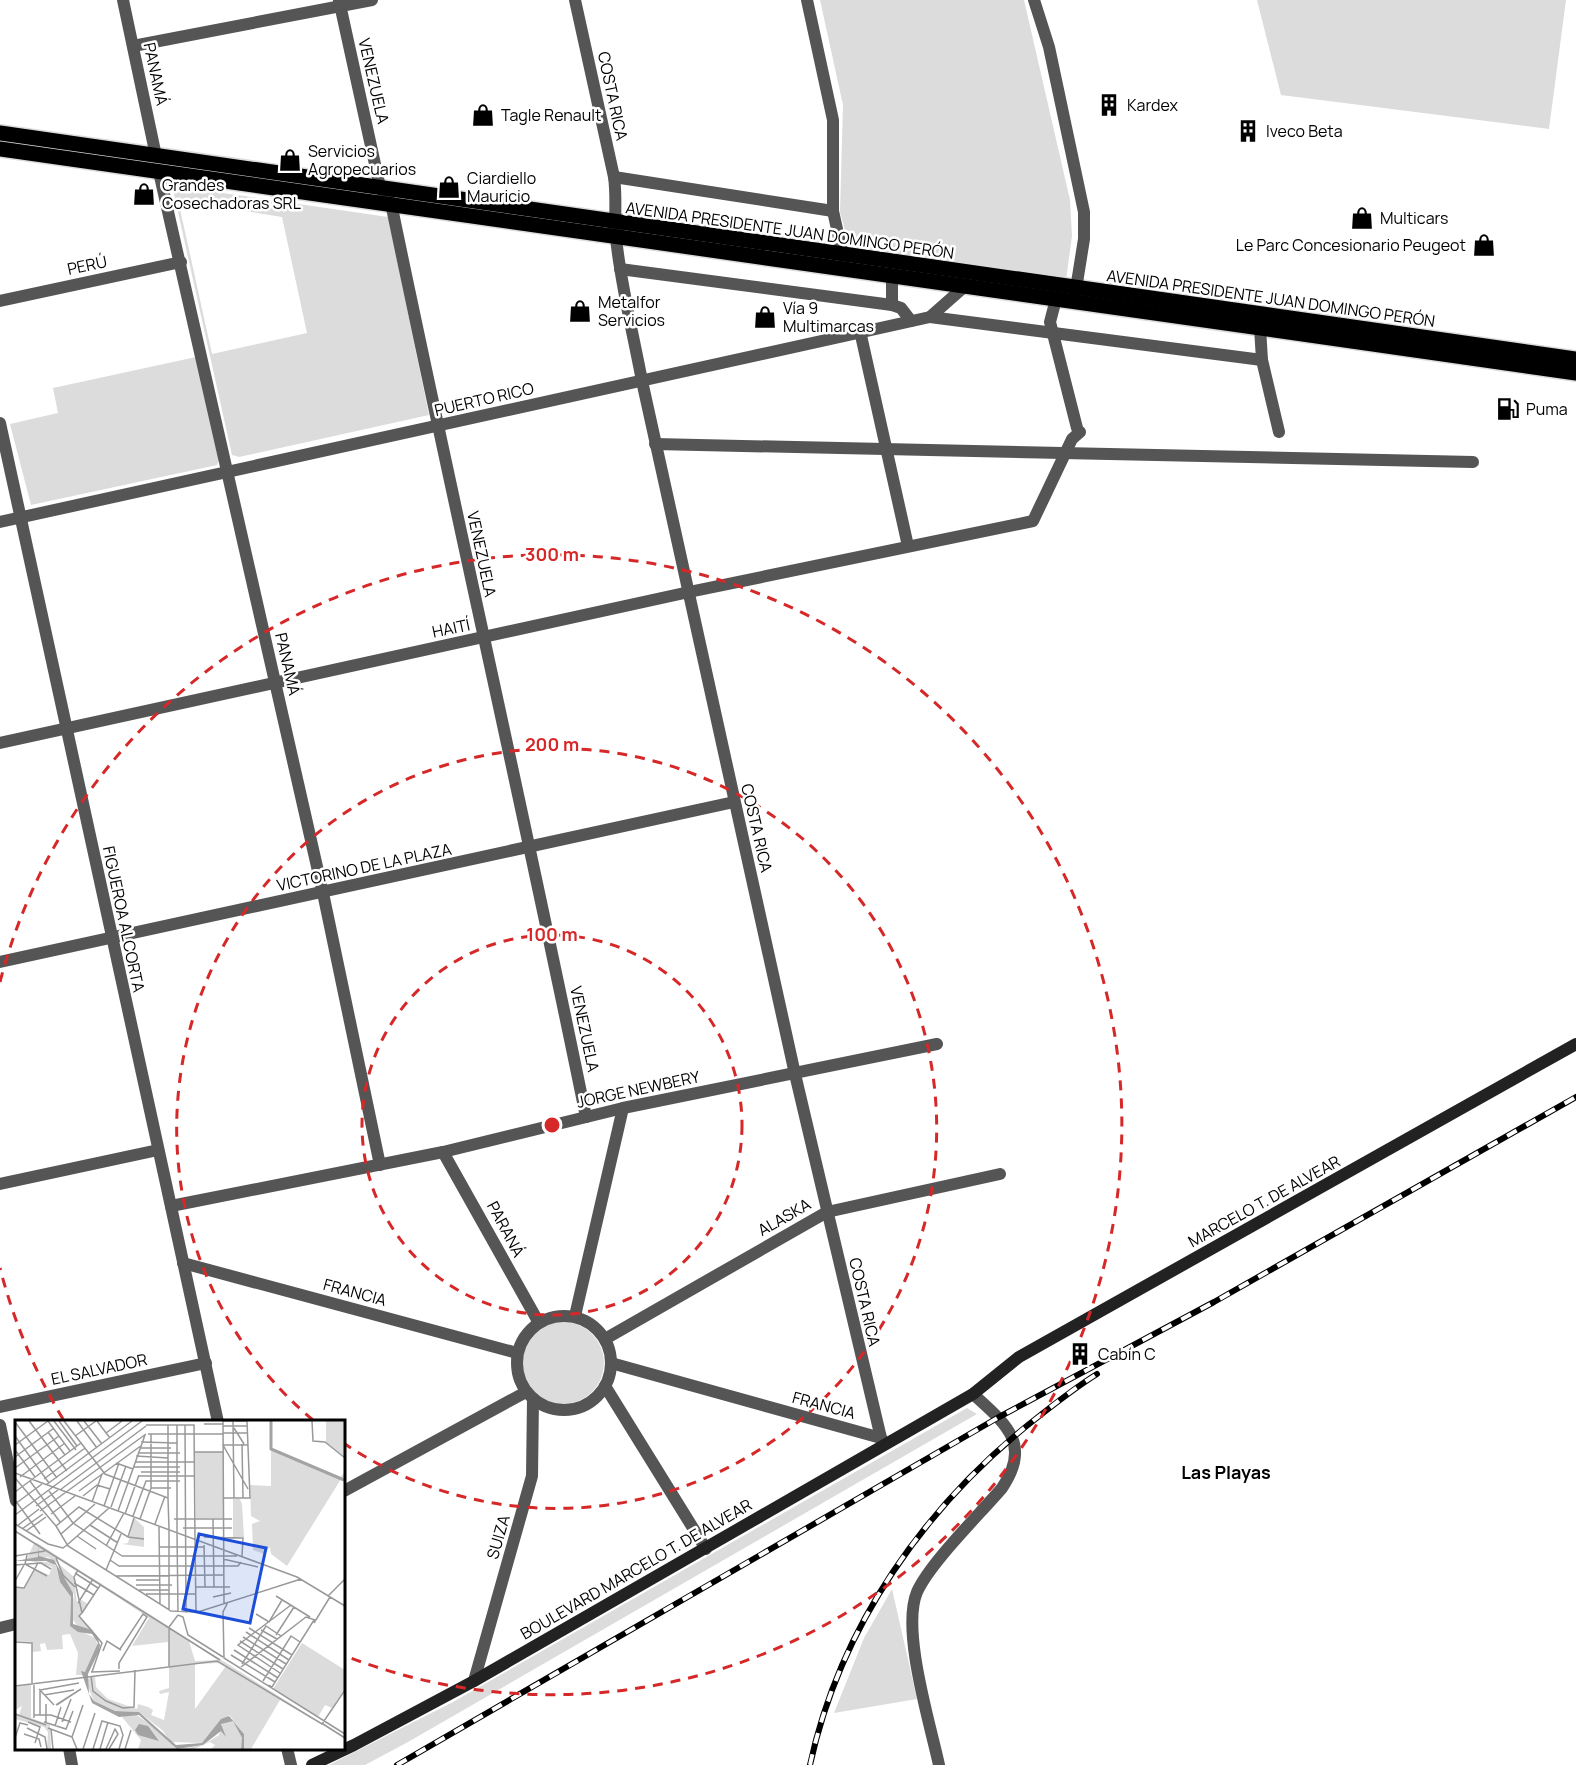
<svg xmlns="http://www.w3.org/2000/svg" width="1576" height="1765" viewBox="0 0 1576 1765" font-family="Manrope,sans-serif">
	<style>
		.green { fill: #dcdcdc; fill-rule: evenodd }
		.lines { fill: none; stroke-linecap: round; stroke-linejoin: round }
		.primary-casing { stroke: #dbdbdb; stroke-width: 18 }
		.minor { stroke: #555; stroke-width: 12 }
		.secondary { stroke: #222; stroke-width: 12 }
		.primary { stroke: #000; stroke-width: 15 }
		.rail-casing { stroke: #000; stroke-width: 6 }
		.rail { stroke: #fff; stroke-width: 4; stroke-dasharray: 11; stroke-linecap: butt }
		.ring { fill: none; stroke: #d62828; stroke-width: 3; stroke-dasharray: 10 8 }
		.labels { text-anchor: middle; stroke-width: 5; stroke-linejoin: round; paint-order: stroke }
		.street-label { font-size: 16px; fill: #000; stroke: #fff }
		.poi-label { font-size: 16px; fill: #000; stroke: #fff; text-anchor: start }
		.neighbourhood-label { font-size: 18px; font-weight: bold; fill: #000; stroke: #fff }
		.inset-river { fill: none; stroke: #a3a3a3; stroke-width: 3 }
		.inset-road { fill: none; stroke: #999; stroke-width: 1.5 }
		.view { fill: #1d4ed8; fill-opacity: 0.15; stroke: #1d4ed8; stroke-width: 3 }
		.inset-edge { fill: none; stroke: #000; stroke-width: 3 }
		.centre { fill: #d62828; stroke: #fff; stroke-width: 3 }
		.ring-label { font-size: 18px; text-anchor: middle; font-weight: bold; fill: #d62828; stroke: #fff; stroke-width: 5; stroke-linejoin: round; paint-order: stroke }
	</style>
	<rect width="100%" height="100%" fill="#fff"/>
	<!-- green -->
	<g class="green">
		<polygon points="820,0 1024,0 1070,200 1072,236 1066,280 851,252 840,212 843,105"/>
		<polygon points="1257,0 1566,0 1549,129 1281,95"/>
		<path d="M181,187l207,30 41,198 -190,42 -7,-2 -58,-261 2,-5zM178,200l104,17 25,116 -95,21z"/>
		<polygon points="196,357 219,460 217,465 31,505 10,424 58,413 53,388"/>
		<circle cx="563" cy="1363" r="41"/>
		<polygon points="967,1408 977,1414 408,1742 365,1765 329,1765 453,1702"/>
		<polygon points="892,1589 917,1699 834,1713 864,1638"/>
	</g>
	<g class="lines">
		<!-- primary casing -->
		<g class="primary-casing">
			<g id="primary">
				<polyline points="0,133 1576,359"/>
				<polyline points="0,149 1576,373"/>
			</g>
		</g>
		<!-- minor -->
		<g class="minor">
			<polyline points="123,0 156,156"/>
			<path d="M339,0l41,187 11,16c63,305 133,609 195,914"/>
			<path d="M575,0l39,177c3,21 0,40 2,61 5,48 17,95 26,143l153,693 86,364"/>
			<polyline points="807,0 833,120 833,211 843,256"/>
			<polyline points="1034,0 1049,47 1084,212 1084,239 1076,289"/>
			<polyline points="133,46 372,0"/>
			<polyline points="159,172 323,893 380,1165"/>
			<polyline points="614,177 833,211"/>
			<polyline points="620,269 892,305 901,308 911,321"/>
			<polyline points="1056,299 1050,322 1077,428"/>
			<polyline points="0,301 181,262"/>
			<polyline points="892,305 892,276"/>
			<polyline points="930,317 1262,360"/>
			<polyline points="1260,328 1262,360 1279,432"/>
			<polyline points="860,331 908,546"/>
			<polyline points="0,423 218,1422"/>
			<polyline points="655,444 1473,462"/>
			<polyline points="0,522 930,317 964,287"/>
			<polyline points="0,743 689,592 1033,521 1072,439 1080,432"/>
			<polyline points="0,962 734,802"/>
			<polyline points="443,1152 539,1323"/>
			<polyline points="0,1184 158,1150"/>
			<polyline points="171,1206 443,1152 623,1108 937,1044"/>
			<polyline points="183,1263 517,1353"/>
			<circle cx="564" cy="1363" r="47"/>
			<polyline points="575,1316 623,1108"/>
			<polyline points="605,1339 827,1212 1000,1174"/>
			<polyline points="611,1363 881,1438 885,1444"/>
			<polyline points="605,1386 706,1549"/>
			<polyline points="0,1407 206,1363"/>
			<polyline points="0,1425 16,1501"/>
			<polyline points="344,1491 526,1392"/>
			<polyline points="0,1628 16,1624"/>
			<polyline points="474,1681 532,1476 533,1399"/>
			<polyline points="69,1748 72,1765"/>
			<polyline points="287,1748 291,1765"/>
			<path d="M939,1765c-9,-42 -38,-135 -22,-173 13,-29 62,-77 85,-104 30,-44 4,-64 -29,-94"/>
		</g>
		<!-- secondary -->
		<polyline class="secondary" points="312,1765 354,1745 474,1681 973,1394 1019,1357 1576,1044"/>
		<!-- primary -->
		<use href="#primary" class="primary"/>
		<!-- rail casing -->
		<g class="rail-casing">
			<g id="rail">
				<polyline points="397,1765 999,1417 1214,1302 1576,1097"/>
				<path d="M810,1765c30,-139 116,-261 228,-348 19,-15 38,-30 59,-43"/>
			</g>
		</g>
		<!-- rail -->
		<use href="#rail" class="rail"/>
	</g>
	<!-- distance rings -->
	<g class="ring">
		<circle cx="552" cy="1125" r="190"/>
		<path d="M313 1420A380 380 0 1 1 345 1444"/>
		<path d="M63 1419A570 570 0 0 1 0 1268M0 982A570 570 0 1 1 348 1657"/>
	</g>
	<!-- icons -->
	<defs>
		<g id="building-bare" transform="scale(1.8)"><path d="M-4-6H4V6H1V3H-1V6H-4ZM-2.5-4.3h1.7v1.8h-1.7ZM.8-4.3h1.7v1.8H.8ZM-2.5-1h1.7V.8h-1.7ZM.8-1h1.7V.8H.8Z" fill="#000" stroke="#fff" stroke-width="2.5" paint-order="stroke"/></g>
		<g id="shop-bare" transform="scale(1.8)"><path d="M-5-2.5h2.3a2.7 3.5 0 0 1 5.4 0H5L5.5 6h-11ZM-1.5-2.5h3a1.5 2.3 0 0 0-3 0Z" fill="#000" stroke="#fff" stroke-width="2.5" paint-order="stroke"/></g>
		<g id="fuel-bare" transform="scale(1.8)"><path d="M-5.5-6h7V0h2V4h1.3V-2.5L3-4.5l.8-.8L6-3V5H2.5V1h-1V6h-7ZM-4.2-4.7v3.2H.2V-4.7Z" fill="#000" stroke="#fff" stroke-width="2.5" paint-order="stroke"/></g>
	</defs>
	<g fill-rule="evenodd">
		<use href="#building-bare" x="1109" y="105"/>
		<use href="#shop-bare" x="483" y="115"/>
		<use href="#building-bare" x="1248" y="131"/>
		<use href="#shop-bare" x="290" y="160"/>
		<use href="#shop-bare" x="449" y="187"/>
		<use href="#shop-bare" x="144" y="194"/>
		<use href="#shop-bare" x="1362" y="218"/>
		<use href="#shop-bare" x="1484" y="245"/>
		<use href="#shop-bare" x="580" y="311"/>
		<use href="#shop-bare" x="765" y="317"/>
		<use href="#fuel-bare" x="1508" y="409"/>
		<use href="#building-bare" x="1080" y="1354"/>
	</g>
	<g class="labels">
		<!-- street labels -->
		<g class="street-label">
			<text transform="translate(156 74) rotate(78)" y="6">PANAMÁ</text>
			<text transform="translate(374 81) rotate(77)" y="6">VENEZUELA</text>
			<text transform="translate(613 96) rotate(78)" y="6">COSTA RICA</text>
			<text transform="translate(790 230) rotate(8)" y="6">AVENIDA PRESIDENTE JUAN DOMINGO PERÓN</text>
			<text transform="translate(87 265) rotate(-12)" y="6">PERÚ</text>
			<text transform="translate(1271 298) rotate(8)" y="6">AVENIDA PRESIDENTE JUAN DOMINGO PERÓN</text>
			<text transform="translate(484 399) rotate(-13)" y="6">PUERTO RICO</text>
			<text transform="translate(482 554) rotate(78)" y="6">VENEZUELA</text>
			<text transform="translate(451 628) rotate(-12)" y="6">HAITÍ</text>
			<text transform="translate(288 664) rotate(77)" y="6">PANAMÁ</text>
			<text transform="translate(757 828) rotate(77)" y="6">COSTA RICA</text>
			<text transform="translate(364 867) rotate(-12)" y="6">VICTORINO DE LA PLAZA</text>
			<text transform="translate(124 919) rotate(78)" y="6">FIGUEROA ALCORTA</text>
			<text transform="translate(585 1029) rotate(78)" y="6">VENEZUELA</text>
			<text transform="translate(638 1089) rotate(-12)" y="6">JORGE NEWBERY</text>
			<text transform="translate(1264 1201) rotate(-29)" y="6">MARCELO T. DE ALVEAR</text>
			<text transform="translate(784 1217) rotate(-30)" y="6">ALASKA</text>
			<text transform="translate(506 1229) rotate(62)" y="6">PARANÁ</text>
			<text transform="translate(355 1292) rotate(15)" y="6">FRANCIA</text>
			<text transform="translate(865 1302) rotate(77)" y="6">COSTA RICA</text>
			<text transform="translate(99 1369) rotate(-12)" y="6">EL SALVADOR</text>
			<text transform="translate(824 1405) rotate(15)" y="6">FRANCIA</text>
			<text transform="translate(498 1537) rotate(-74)" y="6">SUIZA</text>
			<text transform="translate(636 1569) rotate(-30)" y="6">BOULEVARD MARCELO T. DE ALVEAR</text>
		</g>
		<!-- poi labels -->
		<g class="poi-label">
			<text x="1127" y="111">Kardex</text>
			<text x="501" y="121">Tagle Renault</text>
			<text x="1266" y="137">Iveco Beta</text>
			<text x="308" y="157">Servicios<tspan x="308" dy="18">Agropecuarios</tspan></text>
			<text x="467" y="184">Ciardiello<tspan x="467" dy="18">Mauricio</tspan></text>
			<text x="162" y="191">Grandes<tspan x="162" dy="18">Cosechadoras SRL</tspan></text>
			<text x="1380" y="224">Multicars</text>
			<text x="1466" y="251" text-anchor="end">Le Parc Concesionario Peugeot</text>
			<text x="598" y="308">Metalfor<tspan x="598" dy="18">Servicios</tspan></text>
			<text x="783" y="314">Vía 9<tspan x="783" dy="18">Multimarcas</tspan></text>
			<text x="1526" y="415">Puma</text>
			<text x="1098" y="1360">Cabín C</text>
		</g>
		<!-- neighbourhood labels -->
		<g class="neighbourhood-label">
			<text x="1226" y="1479">Las Playas</text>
		</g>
	</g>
	<!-- overview -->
	<g transform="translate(15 1420)">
		<rect width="330" height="330" fill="#fff"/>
		<path d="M311,1h19v36l-19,-15zM256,30l69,28 5,-7v10l-4,-2 -54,87 -16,-12 -1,-7 -6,7 -11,-4 -1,-26 8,-3 -9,-5 -1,-31 21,1zM180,32h28v66h-27zM218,79h7l2,5 2,33h-11zM119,98l10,9v20l-22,-3 6,-1zM19,123h3l131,83v16l-36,4 17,-28 -93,-62 3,8 15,13 3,26 3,-4 8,5 -9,12 15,15 -16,-4 -7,-10 3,-23 -11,-14 -5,-16 -10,-7 -21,2zM12,140l28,3 5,19 11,15 -1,29 25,12 3,8 -14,29h-8l2,-22 -8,-19 -8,1 1,14 -16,1 -2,-7 -5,1 1,7 -9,1v-10l-17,-1v-54l9,1 11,-19 14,6 3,-8zM154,207l154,97 3,3 -46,-27 -29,49h-7v-15l-15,-19 -27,28 -31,-1 -9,-12 -23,-18 -24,-1 -21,-10 -7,-16 1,-6 7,-3 1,11 12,12 29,10 1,-5 10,3 5,3 -2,5 13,5 5,-28 -9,2 -1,-3 10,-3zM174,221l29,19 -23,1zM205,243l6,3 -31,43v-45zM287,223l43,27v18l-13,20 -7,-3 -7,12 -45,-28zM16,264v34l19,7 1,24h-4l1,-17 -4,-5 -29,-8v-7l4,3 3,-9 -7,4v-23zM119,293l28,20 15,16h-39l3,-9 -19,-23zM208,300h10l3,5 7,16 -2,8h-30l4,-4 -5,-3 -16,7h-12l21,-4 16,-10z" fill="#dcdcdc" fill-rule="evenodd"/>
		<path d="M23,127l1,9 15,4 19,33v31l19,6 5,6 3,9 -1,6 -11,23 1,20 5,7 21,10 24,1 37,33 26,-2 19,-24 8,-3 15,18v15h-3l1,-11 -9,-17 -12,3 5,13 -5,-6 -18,14 -26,4 -38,-34 -20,2 -27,-14 -11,-32 4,1 13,-29 -6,-9 -14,-2 -8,-6 1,-29 -11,-15 -4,-17 -10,-4h-31l23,-4zM124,304l9,2 11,15 -21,-6 -3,-5z" fill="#a3a3a3"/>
		<path class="inset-river" d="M256,1v28l73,31"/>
		<path class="inset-road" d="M14,1l38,50M33,1l22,30M39,1l22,29M44,1l18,25M49,1l41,53 63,24 1,31M62,1l20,27M69,1l18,23M82,1l13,17M208,1l1,182M208,1h24M218,1l1,77M297,1l1,20 12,1 20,16M0,2l42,56M189,4h19M131,5h48l1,114M153,5v74M162,5v107M170,5l1,188M208,6h24M219,8l10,16M33,12l17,23M91,13l16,-12M208,13h25M133,14h46M179,14h29M0,16l34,47M60,16l21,-15M126,22l36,1M227,24l1,54M0,25l33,-24M126,28h30M0,30l20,27M179,32h29M124,33h41M121,36l32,2M0,37l39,-29M121,42h58M101,43l17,6M119,47h46M0,48l44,-32M126,52h39M0,53l282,104 48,29M124,56h55M5,57l45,-34M0,58l41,48 12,20 103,65 27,1 103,-33M29,59l41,-31M15,61l30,41M31,65l86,-64M136,68h20M233,69l-25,-44h25M45,70l86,-64M34,71l24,32 49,33M64,71l63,-46M0,72l66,-49M68,76l14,-11 13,4M209,78h26l-3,-77M0,80l25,34M77,82l10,-28M0,84l27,-20M21,86l22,-16M89,86l15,-43M96,87l15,-41M25,91l106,-77M103,91l27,-76M36,94l24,-18M110,94l14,-39M0,95l127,-94M118,96l13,-35h34M125,99l11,-31v-54M159,99h58M198,99l1,68M0,104l33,20 15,4 4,-3M140,104l10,-28M75,105l28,18M2,106l22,-17M41,106l23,-19 49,30 16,2M144,107l1,77M168,108h49M7,109l21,-15M154,109v81M0,111l205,129M11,111l20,-14M162,113l1,79M46,114l34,-30M62,116l19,13M113,117l6,-19M189,117l39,1 -1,18M180,120l1,72M52,125l42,-37M189,125l1,42M91,126l18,-33M144,127h45M12,135l-2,9 22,12M0,136l30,-5M107,136h115M41,138l7,17 12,12M208,139l35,8M95,140l9,6h119l3,-4M0,145l26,-2 10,6M63,150l-4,7 8,36 -3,3 23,27 -10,29M91,150l15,-36M60,153l23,15M101,156l107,-1M121,160h23M0,161l9,-16M59,163l20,12M121,165h36M0,167l9,1 14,-25M180,167h35M124,170h30M131,174h50M261,176l34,21M313,176l17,-17M198,177l18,-4M213,182l-5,10 1,46 121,76M63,183l15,-24M67,193l19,-29M241,194l13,8 13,-22M163,195l5,2 5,18 35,22M299,203l16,-26M234,208l43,27M246,210l16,9M231,212l43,28M261,215l18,-28M228,217l43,27M225,221l43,28M0,222l17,1v40M219,230l44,28M88,231l4,-10 14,9M216,235l44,27M227,244l24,-38 15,10M154,246v-39l9,-12M226,247l65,-50 9,3M104,249v-6l28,-46 -4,-3 -23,35M76,252l29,-1M265,253l-42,-28 53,-40M76,256l2,15 13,10 17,7 11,-1 1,-37M248,261l28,-45 9,6M254,265l3,2 42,-67M0,266l202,-25 105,63 23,-34M24,269l15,16M25,270l39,-7M29,275l30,-5M31,284v19M41,285l25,-16 -24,16M0,294l31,11M19,295h17l20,7M25,295v-24M19,298v-33M13,302l12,5 -5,16M29,302l22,7 7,-18M47,302l9,-23M308,304l22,14M40,306l6,-19M12,308l18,9 2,12M33,308l24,9M36,309l2,20M9,314l15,5 2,8M0,318l5,-15 8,2M62,329l-5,-12 11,-32M68,329l12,-36M78,329l9,-28 18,5 3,9 -4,14M85,329l8,-27M91,329l9,-20 3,5 -9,15M110,329l6,-19"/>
		<path class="view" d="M184,114l67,14 -16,75 -67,-14z"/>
		<rect width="330" height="330" class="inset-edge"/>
	</g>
	<circle cx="552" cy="1125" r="9" class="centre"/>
	<g class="ring-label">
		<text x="552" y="561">300 m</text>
		<text x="552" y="751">200 m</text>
		<text x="552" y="941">100 m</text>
	</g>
</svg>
